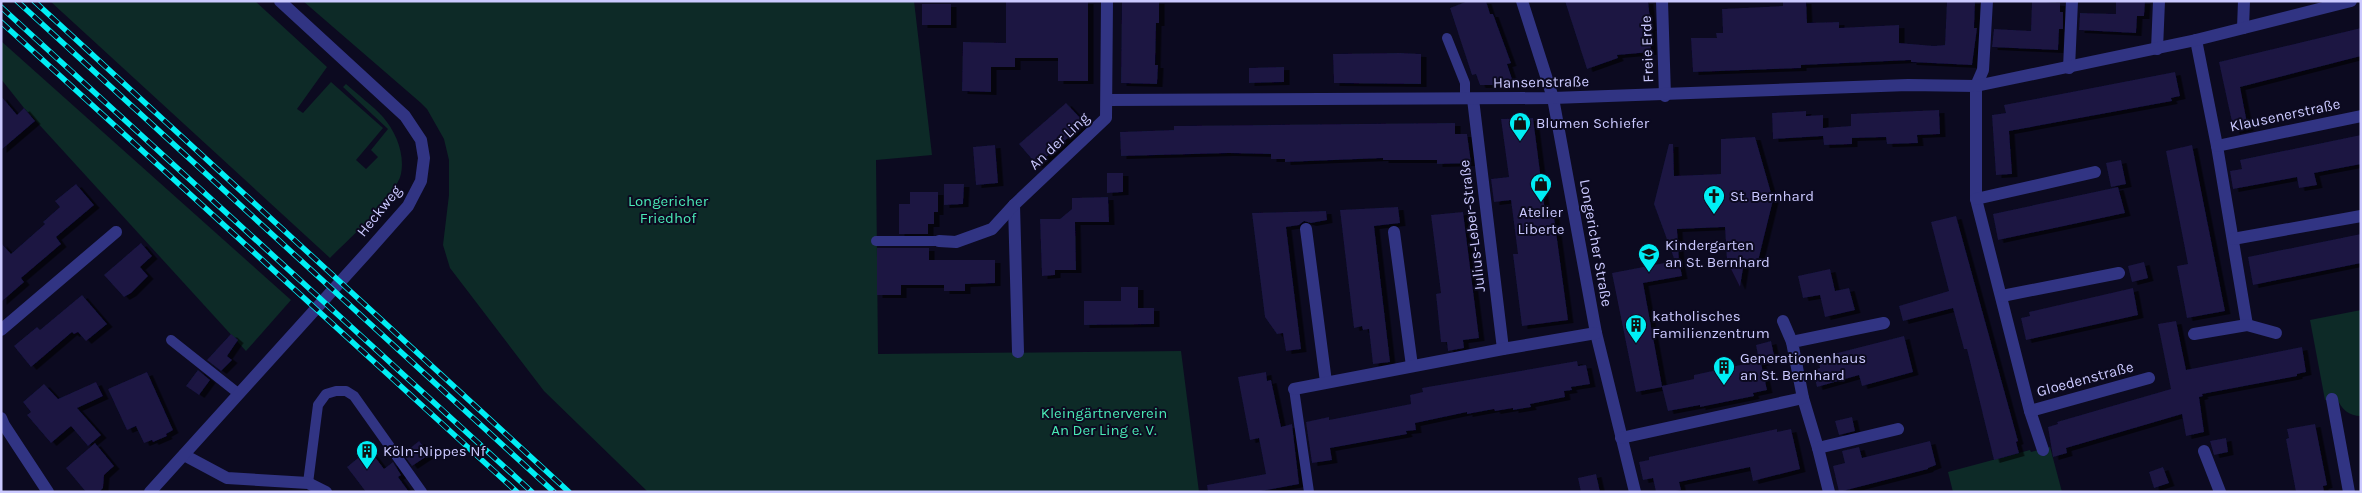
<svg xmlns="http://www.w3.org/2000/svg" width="2362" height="493" viewBox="0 0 2362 493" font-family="Karla,sans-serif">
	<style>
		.green { fill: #0d2a27 }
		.building { fill: #1a1542; filter: url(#shadow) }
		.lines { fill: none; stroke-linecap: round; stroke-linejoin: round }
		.service { stroke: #313483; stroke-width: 10 }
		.minor { stroke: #313483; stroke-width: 12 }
		.tertiary { stroke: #313483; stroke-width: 12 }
		.rail-casing { stroke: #00eef4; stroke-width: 5.5 }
		.rail { stroke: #0c0a20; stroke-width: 4; stroke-dasharray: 11; stroke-linecap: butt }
		.labels { text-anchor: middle; stroke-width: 4; stroke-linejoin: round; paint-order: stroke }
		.street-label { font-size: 15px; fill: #cbc9ff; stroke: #0c0a20 }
		.poi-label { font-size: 15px; fill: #cbc9ff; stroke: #0c0a20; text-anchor: start }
		.park-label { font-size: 15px; fill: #4aeab6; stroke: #0c0a20 }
	</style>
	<defs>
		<filter id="shadow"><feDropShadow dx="5.5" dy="3" stdDeviation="0" flood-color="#0009"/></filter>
	</defs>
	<rect width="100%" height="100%" fill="#0c0a20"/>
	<!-- green -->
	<g class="green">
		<path d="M50,1h205l72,66 -30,42 6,4 28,-31 52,46 -27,32 10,9 12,-12 -7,-7 17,-21 -45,-42 3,-3c12,11 26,21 37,33 13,15 22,37 18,57 -5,22 -54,67 -71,84z"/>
		<polygon points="303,1 914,1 932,155 876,160 878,354 1181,351 1199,492 648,492 544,391 450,268 443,245 449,195 449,160 444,139 427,109 421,103"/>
		<polygon points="1,41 291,300 246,351 24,108 1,79"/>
		<path d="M2361,310v106c-12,0 -20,-7 -24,-18l-12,2 -15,-80z"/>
		<polygon points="2050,447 2062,492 1953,492 1948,472 2030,450 2031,452"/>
	</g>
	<!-- building -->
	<g class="building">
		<polygon points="1006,1 1088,1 1088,81 1058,81 1058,58 1015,58 1015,67 991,67 991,92 962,91 963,42 1006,43"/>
		<polygon points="1122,1 1159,1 1159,23 1156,23 1155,65 1158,65 1157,84 1121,83"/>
		<polygon points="1468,1 1486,1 1490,14 1493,14 1511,63 1507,64 1514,85 1480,85 1476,74 1472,75 1450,8"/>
		<polygon points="1565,1 1648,1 1651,28 1650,28 1651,52 1617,55 1618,58 1587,69"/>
		<polygon points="1783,1 1806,1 1807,23 1839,22 1839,28 1899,25 1899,43 1934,46 1945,45 1947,1 1975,1 1974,28 1977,28 1972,65 1911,62 1911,60 1801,65 1801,68 1693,72 1691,38 1717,38 1716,33 1723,33 1722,9 1783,6"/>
		<polygon points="2032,1 2060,3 2060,12 2063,12 2063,29 2059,29 2058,50 1992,47 1994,29 2031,31"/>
		<polygon points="2116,1 2145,1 2144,16 2137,16 2136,33 2079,30 2080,13 2116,14"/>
		<rect x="922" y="4" width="29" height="21"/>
		<polygon points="2361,28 2361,56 2240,87 2248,128 2234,131 2219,62"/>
		<polygon points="1400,53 1421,54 1421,84 1334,83 1333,54"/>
		<polygon points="1284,67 1284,82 1249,83 1249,68"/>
		<polygon points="2175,72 2180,96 2171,98 2172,101 2009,131 2012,174 1996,175 1992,115 2006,113 2004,105"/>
		<polygon points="1,96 17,115 24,108 35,121 1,150"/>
		<polygon points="1066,103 1085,123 1037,165 1019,144"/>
		<polygon points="1939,110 1940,134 1917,135 1918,143 1887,144 1886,137 1852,138 1852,144 1824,145 1823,136 1773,139 1772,113 1806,111 1806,116 1823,115 1823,128 1851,126 1851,114"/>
		<polygon points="1533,118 1545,211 1553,210 1568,320 1522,326 1513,254 1518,254 1511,200 1494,202 1491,179 1509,177 1501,119"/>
		<polygon points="1455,123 1455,134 1467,134 1471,163 1437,164 1437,160 1383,160 1383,158 1285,162 1285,159 1271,159 1271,154 1229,153 1121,156 1120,132 1174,130 1174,126"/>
		<polygon points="2361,135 2361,164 2314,173 2317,185 2299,188 2297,177 2233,189 2230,171 2242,169 2240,160"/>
		<polygon points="1755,137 1773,200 1758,261 1744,262 1740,287 1727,261 1725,227 1677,229 1679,261 1682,276 1643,283 1662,386 1694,379 1694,375 1759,361 1756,345 1771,341 1775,360 1761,363 1767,390 1753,393 1754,396 1700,407 1700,405 1668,411 1662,387 1636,392 1612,273 1675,261 1654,204 1669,144 1673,144 1674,176 1721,174 1721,139"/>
		<polygon points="995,145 998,183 976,185 973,147"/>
		<polygon points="2192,145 2225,311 2187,318 2177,266 2188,264 2166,151"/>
		<polygon points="2121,160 2126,184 2111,187 2106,163"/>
		<polygon points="1107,173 1123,173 1123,192 1107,193"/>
		<polygon points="76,184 94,205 56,237 61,244 21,278 24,282 1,302 1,243 11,254 45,224 43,222 60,207 55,201"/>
		<polygon points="944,184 964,184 963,204 944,205"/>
		<polygon points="2118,187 2125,213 1998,240 1993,214"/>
		<polygon points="910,192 938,192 938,212 934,212 934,224 928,224 928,234 899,234 899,204 910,204"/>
		<polygon points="1108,197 1109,222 1075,222 1076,270 1055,270 1055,275 1042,276 1040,219 1060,219 1072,209 1072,198"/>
		<polygon points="1398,207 1400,223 1374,226 1390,362 1373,364 1369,329 1363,330 1362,326 1354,328 1340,210"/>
		<polygon points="1326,211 1327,220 1311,223 1304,221 1299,225 1286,227 1301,349 1286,351 1283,333 1277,334 1265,317 1252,213"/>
		<polygon points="1463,212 1479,338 1463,340 1464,348 1448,351 1447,342 1441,342 1436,294 1441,293 1431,215"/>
		<polygon points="1956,216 2018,441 2016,442 2019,453 1994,460 1967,349 1964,349 1953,308 1903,321 1899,306 1949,291 1931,222"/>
		<polygon points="2361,234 2361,263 2253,285 2248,257"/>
		<polygon points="141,243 152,256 140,267 148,276 131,293 124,297 104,275"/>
		<polygon points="877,248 929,248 929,260 995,260 995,283 965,284 965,291 944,291 944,285 901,285 901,295 877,295"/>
		<polygon points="2144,262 2148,278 2132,282 2128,266"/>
		<polygon points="1830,269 1835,291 1849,288 1855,310 1825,317 1820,295 1803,298 1798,276"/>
		<polygon points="1121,287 1138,287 1138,308 1154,308 1154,324 1084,325 1084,301 1121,301"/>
		<polygon points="2133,288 2138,315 2026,340 2021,318 2030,316 2029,312"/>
		<polygon points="82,295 107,324 86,341 78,332 74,334 72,332 31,367 14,346 37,327 40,330"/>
		<polygon points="2176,321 2186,370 2302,347 2306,372 2297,374 2297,376 2202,394 2203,396 2199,397 2204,432 2186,436 2182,414 2066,448 2067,453 2053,457 2048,427 2058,424 2057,422 2171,389 2158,324"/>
		<polygon points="231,334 238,340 227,356 232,360 221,371 207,360"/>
		<polygon points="1904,336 1913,372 1862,386 1859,375 1817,387 1813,370 1820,368 1818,358"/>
		<polygon points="1577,361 1578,366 1586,365 1590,384 1571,387 1572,390 1564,391 1565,397 1530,404 1531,407 1513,410 1513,408 1495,411 1494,409 1467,414 1467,412 1415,423 1416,430 1406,431 1407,434 1330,448 1332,460 1312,463 1306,422 1329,417 1329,420 1411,404 1410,395 1423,392 1422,388"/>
		<polygon points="198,370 210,380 199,395 186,386"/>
		<polygon points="147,372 173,430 166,434 167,436 153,442 152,440 144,443 136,426 127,430 108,389"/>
		<polygon points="1266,372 1267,381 1271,380 1281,427 1292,424 1299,484 1256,492 1208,492 1207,485 1266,474 1259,438 1250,440 1238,377"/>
		<polygon points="96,382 103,396 77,408 101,435 88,446 71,426 51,443 27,415 31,412 23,402 44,384 58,399"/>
		<polygon points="1852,417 1855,431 1839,435 1835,421"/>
		<polygon points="2315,424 2327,485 2323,486 2324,492 2296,492 2286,439 2289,438 2287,429"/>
		<polygon points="1777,429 1777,432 1791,429 1800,469 1753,481 1750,467 1679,482 1681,490 1670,492 1656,492 1653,478 1643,480 1639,462 1649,460 1649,457"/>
		<polygon points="2226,438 2228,452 2214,455 2210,441"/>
		<polygon points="419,441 430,454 412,466 403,454"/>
		<polygon points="1930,441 1936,465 1928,468 1928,469 1839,492 1833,466 1845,463 1842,451 1859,447 1862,458"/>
		<polygon points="95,443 114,466 104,475 103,488 99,492 86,492 66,468"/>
		<polygon points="369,449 384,469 393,462 401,475 398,477 409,492 366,492 347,467"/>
		<polygon points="2163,467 2169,483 2154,488 2149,472"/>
		<polygon points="1596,474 1600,492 1581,492 1578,478"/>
	</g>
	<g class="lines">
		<!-- service -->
		<g class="service">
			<polyline points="1447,38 1465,83 1465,99"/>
			<polyline points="876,241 939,241"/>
			<polyline points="171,340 239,394"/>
			<polyline points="1294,389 1309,492"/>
			<polyline points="308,483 318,405 326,394 336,391 346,391 354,396 422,492"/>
		</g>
		<!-- minor -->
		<g class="minor">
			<polyline points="1522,1 1553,98 1596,333 1635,492"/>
			<polyline points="1662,1 1665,96"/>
			<polyline points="1987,1 1983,70 1976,86 1976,199 2030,411 2043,450"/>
			<polyline points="2243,28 2244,1"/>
			<polyline points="2196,40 2217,146 2247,325"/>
			<polyline points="2157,49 2159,1"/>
			<polyline points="2069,68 2072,1"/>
			<polyline points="1473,99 1503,349"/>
			<polyline points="1107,100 1553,98 1908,85 1976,86 2196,40 2351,1"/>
			<polyline points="2217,146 2361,116"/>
			<polyline points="1976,199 2095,172"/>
			<polyline points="1014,205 1018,352"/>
			<polyline points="1306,229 1326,382"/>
			<polyline points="1394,232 1412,366"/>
			<polyline points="2233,239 2361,216"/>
			<polyline points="939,241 956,242 992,229 1014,205 1106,118 1107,1"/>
			<polyline points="2002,296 2119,273"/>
			<polyline points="1783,321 1792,342"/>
			<polyline points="1,330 116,232"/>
			<polyline points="2194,334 2247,325 2276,333"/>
			<polyline points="1294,389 1503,349 1596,333"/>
			<polyline points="1803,398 1818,448"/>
			<polyline points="2332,399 2349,492"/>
			<polyline points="2030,411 2149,378"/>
			<polyline points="1,418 4,425 48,492"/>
			<polyline points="1621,438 1803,398 1792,342 1884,323"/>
			<polyline points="2204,451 2220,492"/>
			<polyline points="184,455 227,478 308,483 326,492"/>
			<polyline points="1829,492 1818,448 1898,429"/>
		</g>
		<!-- tertiary -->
		<polyline class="tertiary" points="150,492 370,249 408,206 421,181 424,158 421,140 405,116 280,1"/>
		<!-- rail casing -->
		<g class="rail-casing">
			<g id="rail">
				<polyline points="17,1 554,492"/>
				<polyline points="34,1 569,492"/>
				<polyline points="1,7 532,492"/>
				<polyline points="1,22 517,492"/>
			</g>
		</g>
		<!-- rail -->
		<use href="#rail" class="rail"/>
	</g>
	<!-- icons -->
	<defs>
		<g id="shop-pin" transform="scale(1.125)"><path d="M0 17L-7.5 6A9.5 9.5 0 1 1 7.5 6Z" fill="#00eef4" stroke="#0c0a20"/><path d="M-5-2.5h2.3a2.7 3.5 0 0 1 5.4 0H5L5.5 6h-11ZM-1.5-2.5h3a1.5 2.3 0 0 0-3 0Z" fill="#111"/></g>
		<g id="church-pin" transform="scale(1.125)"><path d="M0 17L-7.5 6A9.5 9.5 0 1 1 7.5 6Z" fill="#00eef4" stroke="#0c0a20"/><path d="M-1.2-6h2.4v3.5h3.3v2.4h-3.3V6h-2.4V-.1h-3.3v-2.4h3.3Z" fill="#111"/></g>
		<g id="school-pin" transform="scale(1.125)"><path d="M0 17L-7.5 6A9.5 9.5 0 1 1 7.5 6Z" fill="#00eef4" stroke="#0c0a20"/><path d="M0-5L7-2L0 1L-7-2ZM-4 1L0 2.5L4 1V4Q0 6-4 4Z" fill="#111"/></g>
		<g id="building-pin" transform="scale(1.125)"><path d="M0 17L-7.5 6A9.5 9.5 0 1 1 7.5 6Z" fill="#00eef4" stroke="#0c0a20"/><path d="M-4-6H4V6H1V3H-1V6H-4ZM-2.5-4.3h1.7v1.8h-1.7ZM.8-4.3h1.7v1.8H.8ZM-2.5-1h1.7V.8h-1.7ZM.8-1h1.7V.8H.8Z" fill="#111"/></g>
	</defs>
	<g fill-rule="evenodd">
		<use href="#shop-pin" x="1520" y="123"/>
		<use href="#shop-pin" x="1541" y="184"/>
		<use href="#church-pin" x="1714" y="196"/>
		<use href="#school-pin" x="1649" y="254"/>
		<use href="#building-pin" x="1636" y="325"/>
		<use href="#building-pin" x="1724" y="367"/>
		<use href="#building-pin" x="367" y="451"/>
	</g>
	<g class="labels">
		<!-- street labels -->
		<g class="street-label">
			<text transform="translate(1647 49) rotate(-92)" y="5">Freie Erde</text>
			<text transform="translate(1541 82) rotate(-1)" y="5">Hansenstraße</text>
			<text transform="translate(2285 115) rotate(-12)" y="5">Klausenerstraße</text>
			<text transform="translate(1059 141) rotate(-43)" y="5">An der Ling</text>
			<text transform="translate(379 211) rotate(-51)" y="5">Heckweg</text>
			<text transform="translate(1472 226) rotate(-97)" y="5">Julius-Leber-Straße</text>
			<text transform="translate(1596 243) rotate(80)" y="5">Longericher Straße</text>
			<text transform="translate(2085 379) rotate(-15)" y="5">Gloedenstraße</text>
		</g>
		<!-- poi labels -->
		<g class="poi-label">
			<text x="1536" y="128">Blumen Schiefer</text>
			<text x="1730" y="201">St. Bernhard</text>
			<text x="1541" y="217" text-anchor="middle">Atelier<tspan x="1541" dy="17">Liberte</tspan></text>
			<text x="1665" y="250">Kindergarten<tspan x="1665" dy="17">an St. Bernhard</tspan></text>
			<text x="1652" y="321">katholisches<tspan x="1652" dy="17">Familienzentrum</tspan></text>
			<text x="1740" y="363">Generationenhaus<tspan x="1740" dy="17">an St. Bernhard</tspan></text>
			<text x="383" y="456">Köln-Nippes Nf</text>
		</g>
		<!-- park labels -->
		<g class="park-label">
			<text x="668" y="206">Longericher<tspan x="668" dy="17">Friedhof</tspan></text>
			<text x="1104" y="418">Kleingärtnerverein<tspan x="1104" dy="17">An Der Ling e. V.</tspan></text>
		</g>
	</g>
	<!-- border -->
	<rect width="2362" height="493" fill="none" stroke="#cbc9ff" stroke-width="5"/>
</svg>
